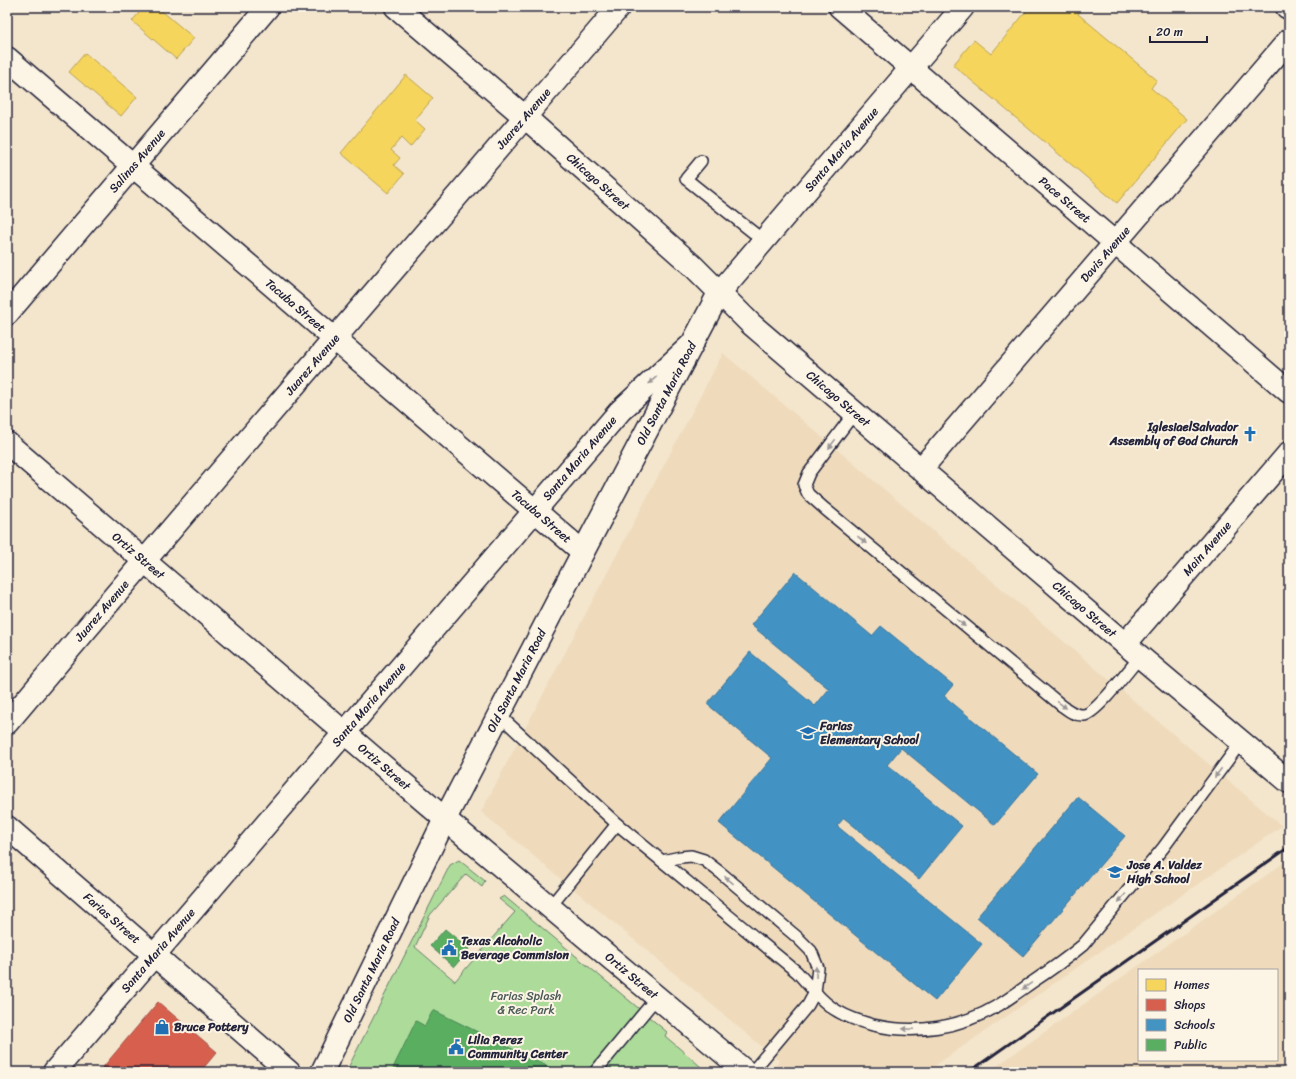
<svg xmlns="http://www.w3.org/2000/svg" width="1296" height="1079" viewBox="0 0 1296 1079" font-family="Sriracha,sans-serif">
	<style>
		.built { fill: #efdbbc; fill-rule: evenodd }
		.green { fill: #acdb9a; stroke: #677e6a }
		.homes { fill: #f6d55c; stroke: #b69f52 }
		.shops { fill: #d6604d; stroke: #a04d48 }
		.schools { fill: #4393c3; stroke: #39719a }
		.public { fill: #5aae61; stroke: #498456 }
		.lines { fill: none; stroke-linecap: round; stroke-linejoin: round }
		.service-casing { stroke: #22223b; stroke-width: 14 }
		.minor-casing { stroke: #22223b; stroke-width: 25 }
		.tertiary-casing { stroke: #22223b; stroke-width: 25 }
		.secondary-casing { stroke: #22223b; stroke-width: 25 }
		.service { stroke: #fcf5e5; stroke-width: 11 }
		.minor { stroke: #fcf5e5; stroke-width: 22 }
		.tertiary { stroke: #fcf5e5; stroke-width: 22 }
		.secondary { stroke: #fcf5e5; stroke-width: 22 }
		.rail { stroke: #22223b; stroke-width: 3 }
		.oneway { fill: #9a9698 }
		.labels { text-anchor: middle; stroke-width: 4; stroke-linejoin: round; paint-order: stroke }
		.street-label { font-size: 12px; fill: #22223b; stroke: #fcf5e5 }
		.poi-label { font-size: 12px; font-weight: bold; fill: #22223b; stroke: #fcf5e5; text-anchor: start }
		.park-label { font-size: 12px; fill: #4b5a58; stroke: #fcf5e5 }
	</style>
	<rect width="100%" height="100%" fill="#f4e6cd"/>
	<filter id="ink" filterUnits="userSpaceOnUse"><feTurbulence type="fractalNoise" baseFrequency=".025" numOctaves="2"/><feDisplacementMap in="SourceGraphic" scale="8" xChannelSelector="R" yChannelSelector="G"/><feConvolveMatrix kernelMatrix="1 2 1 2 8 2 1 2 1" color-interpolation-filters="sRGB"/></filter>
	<g filter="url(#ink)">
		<!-- built -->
		<g class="built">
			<polygon points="723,353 1282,826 926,1072 786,1072 776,1064 779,1061 481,812"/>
			<path d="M1289,859v213h-301zM1139,970h138v90h-138z"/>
		</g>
		<!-- green -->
		<polygon class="green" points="459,860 485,881 482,887 466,874 430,915 415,947 455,981 515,912 499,899 504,896 667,1032 665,1036 707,1072 346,1072 450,865"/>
		<!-- homes -->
		<g class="homes">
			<polygon points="144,7 157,7 194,38 176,59 132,21"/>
			<polygon points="1030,7 1083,7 1078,14 1157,80 1151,88 1187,119 1117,203 953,65 974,40 991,54"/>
			<polygon points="85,53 137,97 121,116 69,72"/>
			<polygon points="406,75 433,98 415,120 425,129 410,147 401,138 391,150 400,158 394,165 404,174 388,193 341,153"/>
		</g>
		<!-- shops -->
		<polygon class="shops" points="158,1002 217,1052 200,1072 99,1072"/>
		<!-- schools -->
		<g class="schools">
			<polygon points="795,572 872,636 881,626 953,685 944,696 1038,774 995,825 901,748 887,765 962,826 919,879 844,818 837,826 982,944 935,1001 719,823 772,758 707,704 750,652 815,706 829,689 751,625"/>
			<polygon points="1078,797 1125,836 1023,956 977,917"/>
		</g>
		<!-- public -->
		<g class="public">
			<polygon points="445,929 469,949 454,967 430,946"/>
			<polygon points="433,1010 553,1069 551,1072 400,1072 393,1068 416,1021 425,1026"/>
			<polygon points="368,1069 376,1072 366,1072"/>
		</g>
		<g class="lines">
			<!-- service casing -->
			<g class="service-casing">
				<g id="service">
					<polyline points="701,161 686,179 764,241"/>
					<path d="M855,412l-46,61 -5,12 4,9 17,15 236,196c7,5 14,11 23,10 13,-2 46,-47 56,-58"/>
					<path d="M499,715l118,109 180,148c13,14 25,31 42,40 10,6 23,10 34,13 42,10 88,3 126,-20 11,-7 22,-15 32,-22 18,-12 35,-24 52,-38l80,-97 78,-106"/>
					<polyline points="662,861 681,857 691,856 704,860 721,873 797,937 811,951 818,968 815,992 808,1005 752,1072"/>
					<polyline points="550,907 617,824"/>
					<polyline points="595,1072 657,997"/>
				</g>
			</g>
			<!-- minor casing -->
			<g class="minor-casing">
				<g id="minor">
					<path id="s1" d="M840,7l449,385"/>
					<polyline points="1287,7 1289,8"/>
					<path id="s2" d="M7,58l576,494"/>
					<path id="s3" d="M7,314l261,-307"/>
					<path id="s4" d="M7,443l438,376 301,253"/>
					<path id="s5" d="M921,469l368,-429"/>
					<path id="s6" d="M1125,644l164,-191"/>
					<path id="s7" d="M7,723c202,-240 408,-477 612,-716"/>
					<path id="s8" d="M7,827l282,245"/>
					<path id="s9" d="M54,1072l566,-661 70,-65"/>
				</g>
			</g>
			<!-- tertiary casing -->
			<g class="tertiary-casing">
				<g id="tertiary">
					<path id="s10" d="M396,7l129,110 168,149 58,58 374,320 164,138"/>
				</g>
			</g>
			<!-- secondary casing -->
			<g class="secondary-casing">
				<g id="secondary">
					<path id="s11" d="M322,1072l123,-253 138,-267 136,-259 244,-286"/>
				</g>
			</g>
			<!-- service -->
			<use href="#service" class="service"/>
			<!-- minor -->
			<use href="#minor" class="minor"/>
			<!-- tertiary -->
			<use href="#tertiary" class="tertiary"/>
			<!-- secondary -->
			<use href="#secondary" class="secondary"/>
			<!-- rail -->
			<polyline class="rail" points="969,1072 1289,847"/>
		</g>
		<!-- one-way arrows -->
		<defs><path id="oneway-solid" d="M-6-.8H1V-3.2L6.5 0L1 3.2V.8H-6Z"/></defs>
		<g class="oneway">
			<use href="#oneway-solid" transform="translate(653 380) rotate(137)"/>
			<use href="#oneway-solid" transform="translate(832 444) rotate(127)"/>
			<use href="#oneway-solid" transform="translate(862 540) rotate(40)"/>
			<use href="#oneway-solid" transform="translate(961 623) rotate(40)"/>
			<use href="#oneway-solid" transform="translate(1062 705) rotate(36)"/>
			<use href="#oneway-solid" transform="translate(1218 773) rotate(127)"/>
			<use href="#oneway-solid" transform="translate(729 880) rotate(-140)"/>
			<use href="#oneway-solid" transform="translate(1122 898) rotate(130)"/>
			<use href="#oneway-solid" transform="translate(816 972) rotate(-91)"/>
			<use href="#oneway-solid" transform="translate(1027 986) rotate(145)"/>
			<use href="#oneway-solid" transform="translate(908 1029) rotate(-177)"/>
		</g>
	</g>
	<!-- icons -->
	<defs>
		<g id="church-bare" transform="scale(1.2)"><path d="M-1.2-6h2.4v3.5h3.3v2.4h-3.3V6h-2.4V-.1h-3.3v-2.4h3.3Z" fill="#1f6fb2" stroke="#fcf5e5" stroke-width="2.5" paint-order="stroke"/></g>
		<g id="school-bare" transform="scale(1.2)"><path d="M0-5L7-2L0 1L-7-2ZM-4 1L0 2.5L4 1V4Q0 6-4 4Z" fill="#1f6fb2" stroke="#fcf5e5" stroke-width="2.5" paint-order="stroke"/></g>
		<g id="civic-bare" transform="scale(1.2)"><path d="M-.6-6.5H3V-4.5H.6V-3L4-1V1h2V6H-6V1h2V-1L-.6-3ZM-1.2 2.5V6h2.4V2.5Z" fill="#1f6fb2" stroke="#fcf5e5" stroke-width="2.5" paint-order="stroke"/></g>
		<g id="shop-bare" transform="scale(1.2)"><path d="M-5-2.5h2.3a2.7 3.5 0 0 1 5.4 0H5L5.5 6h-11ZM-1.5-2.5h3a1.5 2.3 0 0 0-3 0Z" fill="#1f6fb2" stroke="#fcf5e5" stroke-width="2.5" paint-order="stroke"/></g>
	</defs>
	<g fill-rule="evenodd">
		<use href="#church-bare" x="1250" y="434"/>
		<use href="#school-bare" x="808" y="733"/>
		<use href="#school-bare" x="1115" y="872"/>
		<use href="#civic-bare" x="449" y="948"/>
		<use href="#shop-bare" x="162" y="1027"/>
		<use href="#civic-bare" x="456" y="1047"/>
	</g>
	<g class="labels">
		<!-- street labels -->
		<g class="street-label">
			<text dy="4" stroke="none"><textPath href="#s7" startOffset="795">Juarez Avenue</textPath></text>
			<text dy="4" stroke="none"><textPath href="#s11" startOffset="1063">Santa Maria Avenue</textPath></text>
			<text dy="4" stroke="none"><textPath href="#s3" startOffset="201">Salinas Avenue</textPath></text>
			<text dy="4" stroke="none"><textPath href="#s10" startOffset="267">Chicago Street</textPath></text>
			<text dy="4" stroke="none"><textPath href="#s1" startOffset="296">Pace Street</textPath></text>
			<text dy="4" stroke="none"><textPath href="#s5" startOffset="283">Davis Avenue</textPath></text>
			<text dy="4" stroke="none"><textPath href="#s2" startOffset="380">Tacuba Street</textPath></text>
			<text dy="4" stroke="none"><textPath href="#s7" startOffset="471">Juarez Avenue</textPath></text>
			<text dy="4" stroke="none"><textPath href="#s11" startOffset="761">Old Santa Maria Road</textPath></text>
			<text dy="4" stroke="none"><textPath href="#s10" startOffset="591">Chicago Street</textPath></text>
			<text dy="4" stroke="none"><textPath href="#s9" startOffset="808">Santa Maria Avenue</textPath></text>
			<text dy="4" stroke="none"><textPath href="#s2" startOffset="704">Tacuba Street</textPath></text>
			<text dy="4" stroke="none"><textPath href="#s6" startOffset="126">Main Avenue</textPath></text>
			<text dy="4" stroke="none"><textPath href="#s4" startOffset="173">Ortiz Street</textPath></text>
			<text dy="4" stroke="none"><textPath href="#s10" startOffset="915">Chicago Street</textPath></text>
			<text dy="4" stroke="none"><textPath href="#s7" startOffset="147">Juarez Avenue</textPath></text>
			<text dy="4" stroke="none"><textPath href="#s11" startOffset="437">Old Santa Maria Road</textPath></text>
			<text dy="4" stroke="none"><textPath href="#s9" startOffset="484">Santa Maria Avenue</textPath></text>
			<text dy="4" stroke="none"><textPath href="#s4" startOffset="497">Ortiz Street</textPath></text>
			<text dy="4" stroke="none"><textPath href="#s8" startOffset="139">Farias Street</textPath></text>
			<text dy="4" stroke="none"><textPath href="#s9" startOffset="160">Santa Maria Avenue</textPath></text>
			<text dy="4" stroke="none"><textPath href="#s11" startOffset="113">Old Santa Maria Road</textPath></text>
			<text dy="4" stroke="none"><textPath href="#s4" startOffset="821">Ortiz Street</textPath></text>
		</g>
		<!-- poi labels -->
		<g class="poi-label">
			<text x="1238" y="431" text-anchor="end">IglesiaelSalvador<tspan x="1238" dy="14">Assembly of God Church</tspan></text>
			<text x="820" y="730">Farias<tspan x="820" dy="14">Elementary School</tspan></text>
			<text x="1127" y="869">Jose A. Valdez<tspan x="1127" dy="14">High School</tspan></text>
			<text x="461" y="945">Texas Alcoholic<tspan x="461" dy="14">Beverage Commision</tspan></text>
			<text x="174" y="1031">Bruce Pottery</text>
			<text x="468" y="1044">Lilia Perez<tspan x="468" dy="14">Community Center</tspan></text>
		</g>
		<!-- park labels -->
		<g class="park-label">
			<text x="526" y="1000">Farias Splash<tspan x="526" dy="14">&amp; Rec Park</tspan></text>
		</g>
	</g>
	<!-- margin -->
	<rect width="1296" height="1079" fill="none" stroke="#fcf5e5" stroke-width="24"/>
	<rect x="12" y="12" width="1272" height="1055" fill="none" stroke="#22223b" stroke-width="1.5" filter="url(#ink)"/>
	<!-- legend -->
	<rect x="1138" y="969" width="140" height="92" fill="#fcf5e5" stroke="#a5a1a1"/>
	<rect x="1146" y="979" width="20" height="12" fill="#f6d55c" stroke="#a5a1a1"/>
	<text x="1174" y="989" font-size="12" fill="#22223b">Homes</text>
	<rect x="1146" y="999" width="20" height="12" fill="#d6604d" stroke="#a5a1a1"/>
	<text x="1174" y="1009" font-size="12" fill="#22223b">Shops</text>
	<rect x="1146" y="1019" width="20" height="12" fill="#4393c3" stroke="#a5a1a1"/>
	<text x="1174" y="1029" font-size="12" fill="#22223b">Schools</text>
	<rect x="1146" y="1039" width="20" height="12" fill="#5aae61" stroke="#a5a1a1"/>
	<text x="1174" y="1049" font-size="12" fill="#22223b">Public</text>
	<!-- scale -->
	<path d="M1150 36v6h57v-6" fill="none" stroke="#22223b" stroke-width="2"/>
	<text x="1156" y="36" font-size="12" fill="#22223b" stroke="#fcf5e5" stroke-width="3" paint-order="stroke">20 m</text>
</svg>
